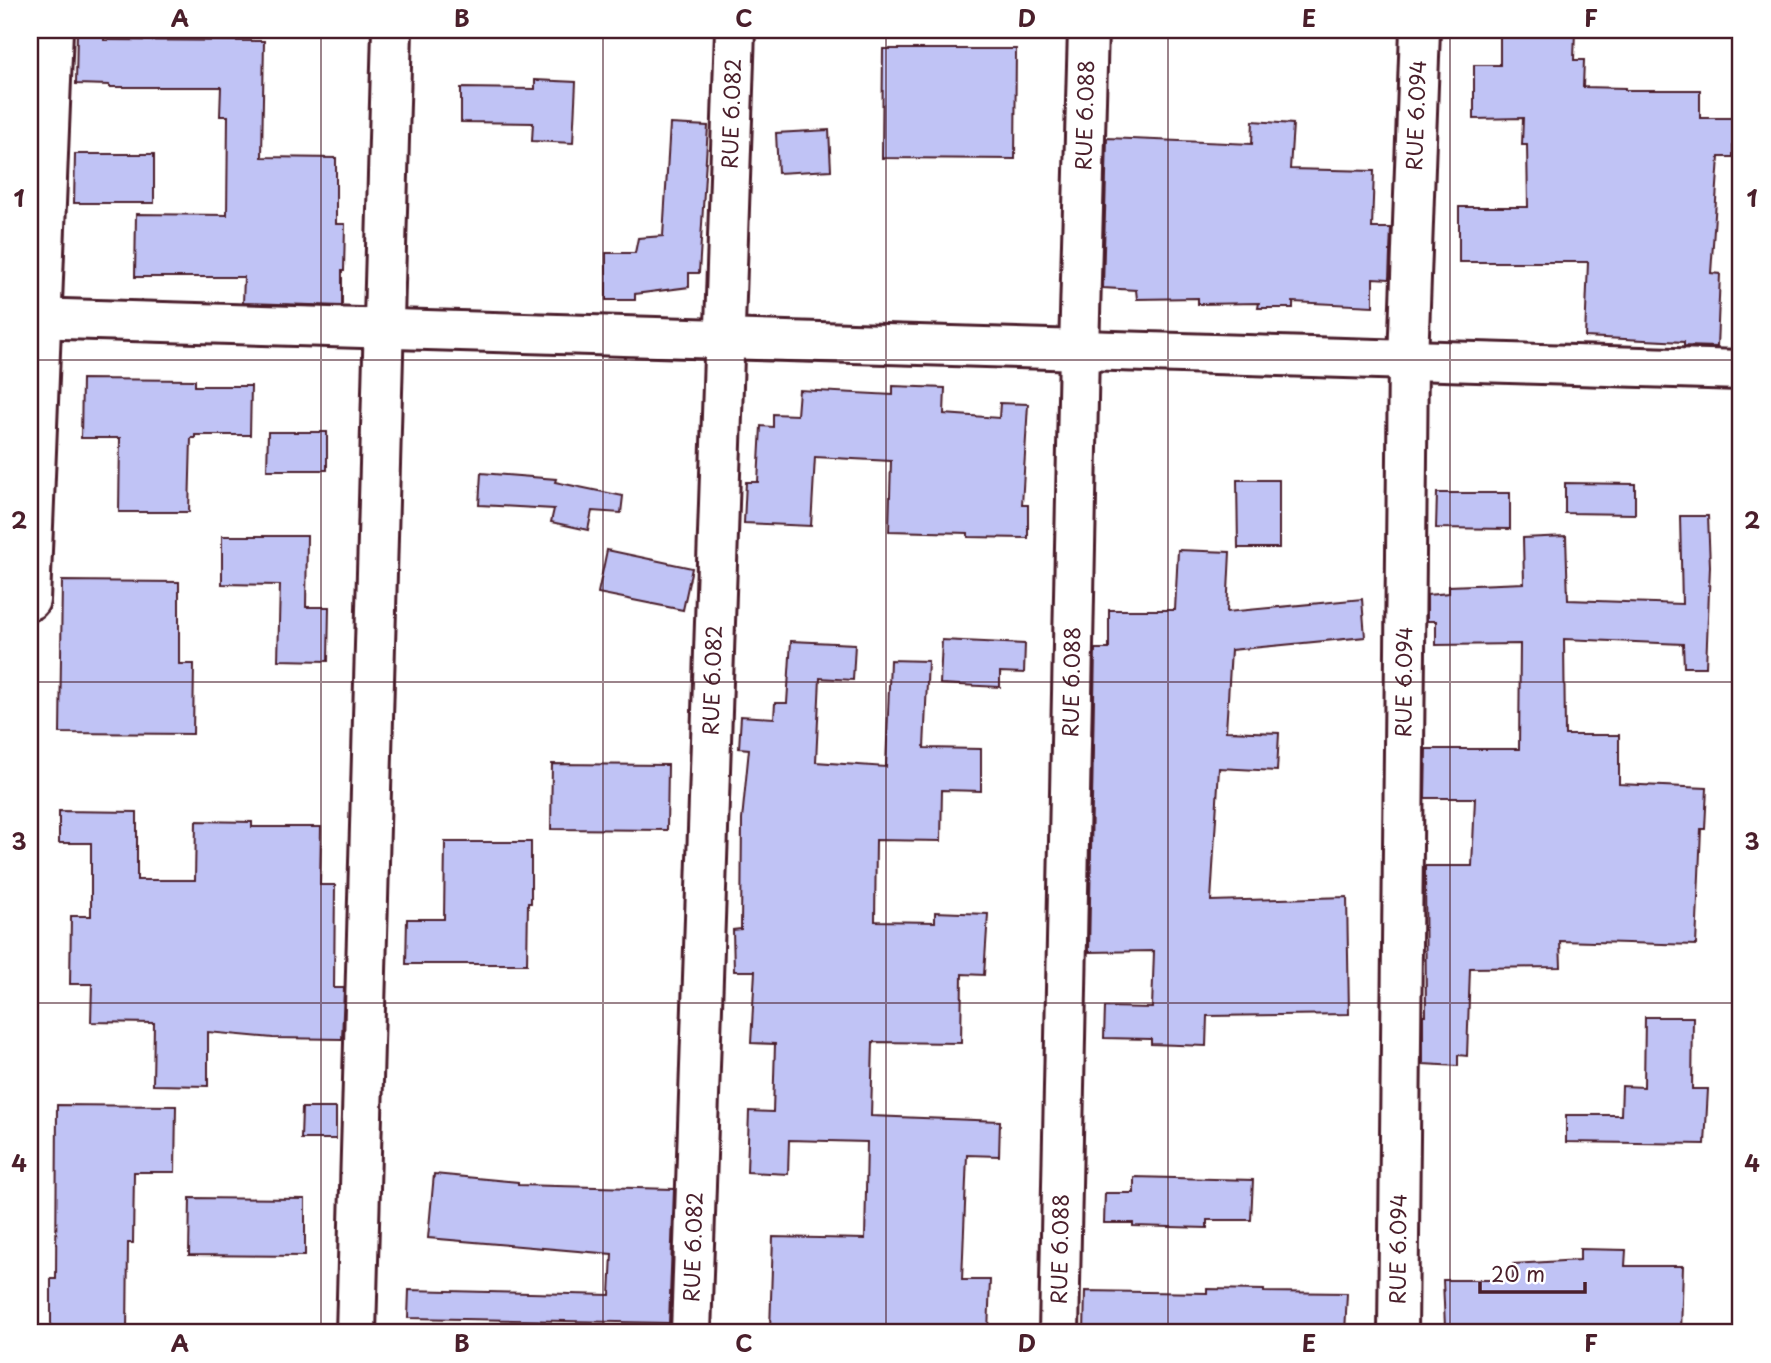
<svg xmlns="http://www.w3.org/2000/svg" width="1771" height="1363" viewBox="0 0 1771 1363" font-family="'Playpen Sans',sans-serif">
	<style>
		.building { fill: #c0c3f5; stroke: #4a1f2b; stroke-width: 2 }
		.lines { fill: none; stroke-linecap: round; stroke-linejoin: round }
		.minor-casing { stroke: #4a1f2b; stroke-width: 44 }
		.minor { stroke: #fff; stroke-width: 38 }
		.grid { fill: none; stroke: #4a1f2b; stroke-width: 2; stroke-opacity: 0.55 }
		.labels { text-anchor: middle; stroke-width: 7; stroke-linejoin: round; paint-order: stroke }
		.street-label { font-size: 21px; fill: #4a1f2b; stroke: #fff }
		.neatline { fill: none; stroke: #4a1f2b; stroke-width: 2.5 }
		.grid-label { font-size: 23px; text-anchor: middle; font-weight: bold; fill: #4a1f2b }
	</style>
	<rect width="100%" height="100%" fill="#fff"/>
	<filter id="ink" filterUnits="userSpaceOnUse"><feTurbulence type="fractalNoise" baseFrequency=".0143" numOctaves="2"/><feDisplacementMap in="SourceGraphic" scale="14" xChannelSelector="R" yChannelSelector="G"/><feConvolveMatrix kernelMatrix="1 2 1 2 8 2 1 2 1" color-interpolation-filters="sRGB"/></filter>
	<g filter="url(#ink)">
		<!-- building -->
		<g class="building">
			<polygon points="1500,30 1575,30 1574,60 1584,60 1583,87 1625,88 1625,90 1700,90 1700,118 1733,118 1733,157 1719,157 1711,273 1720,274 1717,347 1684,346 1684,342 1585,337 1588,262 1459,262 1459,207 1528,207 1527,145 1522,145 1523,118 1474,119 1474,65 1500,65"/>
			<polygon points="77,32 104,32 104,40 264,41 262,157 336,158 336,224 345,224 344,271 342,271 342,306 243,303 244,277 135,277 136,214 227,215 228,116 220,116 221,87 109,87 109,85 76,84"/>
			<polygon points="883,49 1016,49 1015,159 882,158"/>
			<polygon points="535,80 576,82 573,143 532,141 533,123 461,122 461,88 535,89"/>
			<polygon points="1253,121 1293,124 1290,169 1374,171 1372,228 1391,228 1389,279 1373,278 1373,306 1293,302 1293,308 1258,308 1259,303 1198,304 1198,298 1137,299 1136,290 1103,288 1107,138 1252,144"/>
			<polygon points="670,124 708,126 699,273 689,273 689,287 635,294 635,300 606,300 606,253 635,253 638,238 663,236"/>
			<polygon points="829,130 831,170 778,173 776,133"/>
			<polygon points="75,154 154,154 154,203 74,203"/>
			<polygon points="82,379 195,380 195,386 251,386 250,435 195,435 195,438 191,438 189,512 119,512 120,438 81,438"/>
			<polygon points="893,386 945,388 944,414 999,418 1000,403 1028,404 1022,505 1028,505 1028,538 968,537 968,533 889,531 891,461 815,457 811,526 744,523 746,482 758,482 761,426 773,427 773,414 797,415 799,390 893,395"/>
			<polygon points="268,432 327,432 327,470 267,470"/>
			<polygon points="481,473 556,479 555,482 623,496 621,513 592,511 588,530 551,522 554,509 479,505"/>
			<polygon points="1237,480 1279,480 1279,548 1238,548"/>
			<polygon points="1565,483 1635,484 1635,514 1565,513"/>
			<polygon points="1437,493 1510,493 1510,529 1436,528"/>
			<polygon points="1680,516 1708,516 1710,566 1706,667 1684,667 1683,644 1564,639 1565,735 1619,735 1619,784 1707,788 1705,829 1701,829 1696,945 1560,941 1561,967 1470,968 1467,1056 1458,1055 1458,1066 1423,1064 1423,1015 1426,1015 1425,866 1472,866 1475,798 1425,798 1426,749 1519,749 1520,644 1436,645 1436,621 1427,621 1427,595 1449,593 1449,586 1524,583 1523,538 1566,536 1568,600 1682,604"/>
			<polygon points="222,536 307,536 306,607 329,607 328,661 278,660 280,585 222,584"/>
			<polygon points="607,550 692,568 683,610 598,593"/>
			<polygon points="1178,550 1230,552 1227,612 1362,599 1365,637 1231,650 1226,731 1279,733 1277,771 1219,768 1211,901 1347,897 1349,1014 1207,1016 1206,1046 1151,1044 1151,1039 1104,1038 1105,1007 1152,1008 1154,951 1089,952 1095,649 1109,649 1109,610 1175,610"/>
			<polygon points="62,581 179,582 179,664 194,664 193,734 60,733"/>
			<polygon points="942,640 1025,644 1024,673 1000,672 1000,687 940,684"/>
			<polygon points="791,641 855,644 853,680 820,678 816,762 886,767 890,660 928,661 924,748 981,749 981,791 942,790 941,841 876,840 875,921 935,922 935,912 988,914 984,975 962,974 961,1043 873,1042 871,1116 1000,1121 999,1156 967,1155 962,1280 990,1280 988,1333 770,1330 773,1237 865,1239 867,1142 789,1140 788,1174 747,1172 749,1111 773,1112 775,1044 751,1043 755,971 734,971 733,930 741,929 742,820 749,749 739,748 741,716 774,718 775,703 787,703"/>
			<polygon points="552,764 668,765 667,830 551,829"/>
			<polygon points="59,811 137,812 137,880 195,880 196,821 252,822 252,827 321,827 320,885 335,885 334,988 344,988 342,1039 273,1038 208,1032 208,1086 153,1085 154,1023 91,1022 92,984 70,984 71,916 91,916 91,843 59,843"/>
			<polygon points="445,842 531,842 531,903 528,903 527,964 406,964 407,919 444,919"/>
			<polygon points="1645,1017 1693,1017 1692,1089 1708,1089 1705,1144 1566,1142 1566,1115 1621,1115 1622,1086 1644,1087"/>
			<polygon points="57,1105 176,1106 175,1172 134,1172 133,1243 128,1243 127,1332 51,1332 51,1279 56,1279"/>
			<polygon points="302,1108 336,1108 336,1139 301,1139"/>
			<polygon points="434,1174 518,1182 518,1185 674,1189 669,1323 408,1318 409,1290 610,1295 612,1254 428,1238"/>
			<polygon points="1134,1177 1253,1180 1251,1220 1207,1220 1207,1228 1133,1226 1133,1223 1104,1223 1105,1193 1134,1193"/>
			<polygon points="190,1198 305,1199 305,1256 189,1255"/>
			<polygon points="1580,1249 1626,1250 1625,1266 1683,1266 1681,1333 1589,1333 1589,1327 1528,1325 1528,1326 1503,1326 1504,1333 1447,1333 1447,1327 1445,1327 1443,1280 1513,1280 1513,1264 1580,1260"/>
			<polygon points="1207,1289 1264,1290 1264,1292 1347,1293 1345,1333 1302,1333 1302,1328 1157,1325 1156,1333 1084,1333 1085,1291 1207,1293"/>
		</g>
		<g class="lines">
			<!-- minor casing -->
			<g class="minor-casing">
				<g id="minor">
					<polyline points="30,318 1741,370"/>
					<polyline points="30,600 53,30"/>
					<polyline points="356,1333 392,30"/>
					<path id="s1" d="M691,1333l44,-1303"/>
					<path id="s2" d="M1059,1333l20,-983 9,-320"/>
					<path id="s3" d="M1398,1333l10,-973 12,-330"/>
				</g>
			</g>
			<!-- minor -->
			<use href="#minor" class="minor"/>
		</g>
	</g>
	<!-- grid -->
	<path class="grid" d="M321,30v1303M603,30v1303M886,30v1303M1168,30v1303M1450,30v1303M30,360h1711M30,682h1711M30,1003h1711"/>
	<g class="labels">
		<!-- street labels -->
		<g class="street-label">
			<text dy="7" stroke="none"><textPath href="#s1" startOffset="1220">RUE 6.082</textPath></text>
			<text dy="7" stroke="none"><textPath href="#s2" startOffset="1218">RUE 6.088</textPath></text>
			<text dy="7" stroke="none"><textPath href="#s3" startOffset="1218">RUE 6.094</textPath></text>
			<text dy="7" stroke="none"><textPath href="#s2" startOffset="651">RUE 6.088</textPath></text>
			<text dy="7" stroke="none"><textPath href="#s3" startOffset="651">RUE 6.094</textPath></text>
			<text dy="7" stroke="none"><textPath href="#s1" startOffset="653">RUE 6.082</textPath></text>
			<text dy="7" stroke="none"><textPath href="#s1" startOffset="86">RUE 6.082</textPath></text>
			<text dy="7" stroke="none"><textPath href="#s2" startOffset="84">RUE 6.088</textPath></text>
			<text dy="7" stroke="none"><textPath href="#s3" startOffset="84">RUE 6.094</textPath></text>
		</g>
	</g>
	<!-- margin -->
	<rect width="1771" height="1363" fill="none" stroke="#fff" stroke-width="77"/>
	<!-- scale -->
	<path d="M1480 1282v10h105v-10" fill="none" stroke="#4a1f2b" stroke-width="3.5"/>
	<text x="1491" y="1282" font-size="21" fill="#4a1f2b" stroke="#ffffff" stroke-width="5" paint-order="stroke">20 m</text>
	<rect x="38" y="38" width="1694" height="1286" class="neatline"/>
	<g class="grid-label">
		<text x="180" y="27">A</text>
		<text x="462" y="27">B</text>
		<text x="744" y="27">C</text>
		<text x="1027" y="27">D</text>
		<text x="1309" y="27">E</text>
		<text x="1591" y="27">F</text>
		<text x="19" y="207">1</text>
		<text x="1752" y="207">1</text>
		<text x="19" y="529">2</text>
		<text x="1752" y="529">2</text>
		<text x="19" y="850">3</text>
		<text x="1752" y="850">3</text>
		<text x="19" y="1172">4</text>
		<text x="1752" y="1172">4</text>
		<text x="180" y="1352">A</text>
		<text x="462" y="1352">B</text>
		<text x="744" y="1352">C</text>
		<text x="1027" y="1352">D</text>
		<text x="1309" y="1352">E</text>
		<text x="1591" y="1352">F</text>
	</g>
</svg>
